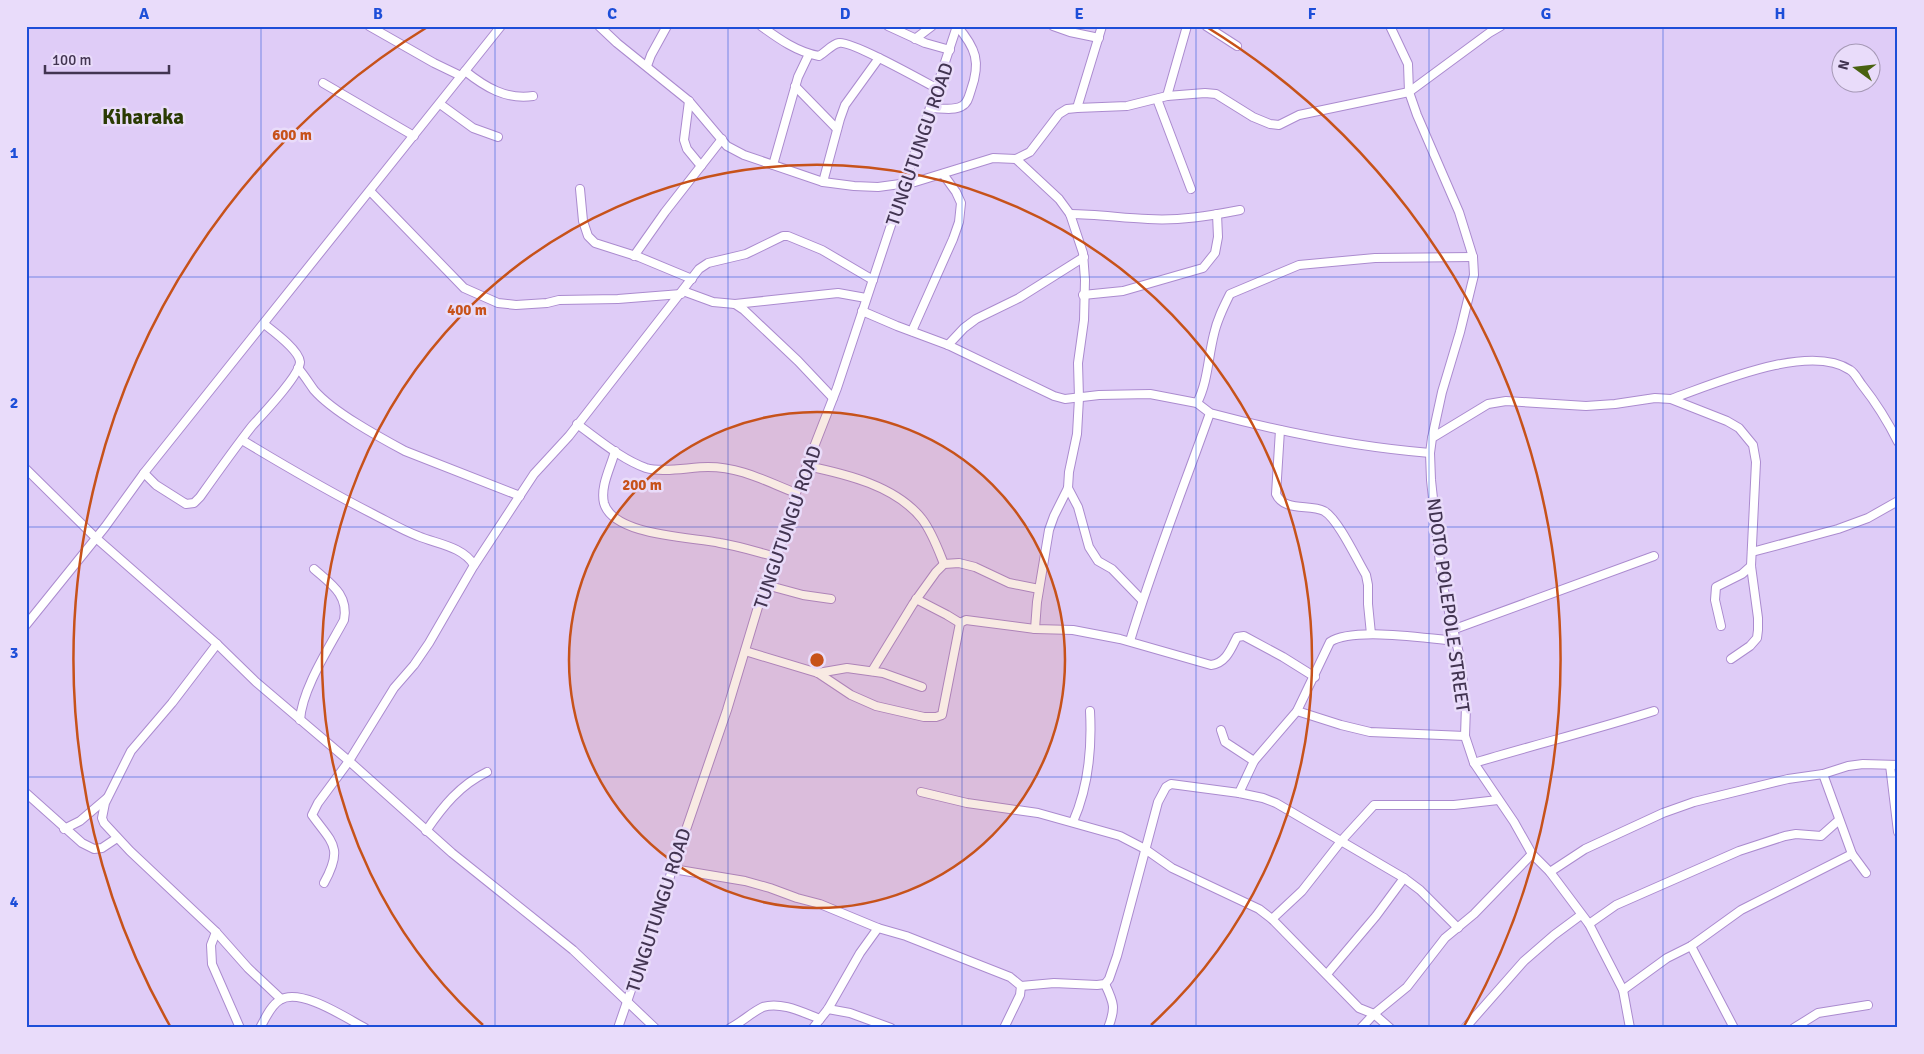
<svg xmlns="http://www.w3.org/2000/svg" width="1924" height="1054" viewBox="0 0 1924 1054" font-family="Signika,sans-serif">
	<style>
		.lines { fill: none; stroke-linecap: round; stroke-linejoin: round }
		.street-casing { stroke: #ab8bcf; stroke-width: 10 }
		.street { stroke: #fff; stroke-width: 8 }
		.grid { fill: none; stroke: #1d4ed8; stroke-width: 1; stroke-opacity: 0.55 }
		.ring { fill: none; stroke: #c7521a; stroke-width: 2.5 }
		.labels { text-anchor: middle; stroke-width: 5; stroke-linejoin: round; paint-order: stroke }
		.street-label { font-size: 19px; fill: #423451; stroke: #e9dcfa }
		.quarter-label { font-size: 21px; font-weight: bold; fill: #2b3b03; stroke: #e9dcfa }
		.centre { fill: #c7521a; stroke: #e9dcfa; stroke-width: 2.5 }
		.ring-label { font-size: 15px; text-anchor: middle; font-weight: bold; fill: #c7521a; stroke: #e9dcfa; stroke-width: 5; stroke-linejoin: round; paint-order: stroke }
		.neatline { fill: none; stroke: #1d4ed8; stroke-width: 2 }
		.grid-label { font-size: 16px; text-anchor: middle; font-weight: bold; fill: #1d4ed8 }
	</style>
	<rect width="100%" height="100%" fill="#dfccf7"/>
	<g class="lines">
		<!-- street casing -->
		<g class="street-casing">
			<g id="street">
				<polyline points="369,26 434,63 461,76"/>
				<polyline points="599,26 617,43 689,101 727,146 744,155 823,182 854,186 878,187 915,182 993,158 1016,159 1030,152 1059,114 1067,109 1077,108 1127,106 1167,96 1205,93 1216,94 1253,117 1270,124 1279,125 1299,115 1409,92 1489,33 1501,26"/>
				<path d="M761,26c18,13 36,26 58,30 7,-4 13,-12 20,-13 11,-3 84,38 99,46"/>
				<polyline points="888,26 925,43 950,50"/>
				<polyline points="1053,26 1070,32 1099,38"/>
				<polyline points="1206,26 1237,46"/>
				<polyline points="1390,26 1408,64 1409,92 1417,115 1459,212 1473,257 1474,275 1460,332 1442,392 1432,438"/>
				<polyline points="915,39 932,26"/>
				<polyline points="647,66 651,55 667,26"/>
				<path d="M465,71c20,16 41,29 68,25"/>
				<polyline points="323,83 414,136"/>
				<polyline points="795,86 837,129"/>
				<polyline points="1167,96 1187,26"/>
				<polyline points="1157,99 1191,189"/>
				<polyline points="689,101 684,140 687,149 701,166"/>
				<polyline points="440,104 473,128 498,137"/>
				<path d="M931,108c9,0 23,3 31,-2 6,-3 7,-10 9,-16 10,-28 5,-42 -14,-64"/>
				<polyline points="1077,108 1102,26"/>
				<polyline points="1016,159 1059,199 1070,214 1083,253 1085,280 1084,320 1078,363 1079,398 1077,434 1069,472 1068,488 1054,516 1049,530 1037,602 1035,629"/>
				<polyline points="773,165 798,77 809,54"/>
				<polyline points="823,182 840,119 845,105 879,58"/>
				<polyline points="580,189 583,221 588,236 595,243 639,257 692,279"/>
				<polyline points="370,191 464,288 498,303 516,305 547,303 559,300 618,299 681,294"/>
				<path d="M1070,214c26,0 52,4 78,5 31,2 61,-3 92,-9"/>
				<polyline points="634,256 665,212 722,139"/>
				<polyline points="683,291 713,302 735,304 744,310 798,361 833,398"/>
				<polyline points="1083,295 1123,291 1203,268 1215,253 1218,237 1217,214"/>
				<polyline points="735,304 838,293 866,298"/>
				<path d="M862,311l35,15 51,19 106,51 11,3 34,-4 51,-1 47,9 13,10c72,19 145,34 220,40"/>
				<polyline points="912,331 953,239 959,222 961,203 956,192 943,174"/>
				<polyline points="948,345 964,328 976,319 1019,298 1084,257"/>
				<path d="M298,368c6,7 11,15 16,22 19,22 65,47 91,61l115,45"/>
				<path d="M1671,399c43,-15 138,-57 179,-29 5,3 8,10 12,15 15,19 25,35 36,57"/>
				<path d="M1197,403c11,-21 11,-46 17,-69 3,-14 9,-26 16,-40l69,-29 76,-7 98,-1"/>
				<path d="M577,424c21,15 44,35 69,44 17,5 44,-1 62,-1 33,0 57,14 88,26"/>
				<path d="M1280,430l-4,64c8,18 33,10 48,17 14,8 33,49 42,64l2,10v19l3,30"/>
				<path d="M242,440c43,26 86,51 131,74 14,7 29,16 45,22 19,8 44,10 56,29"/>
				<path d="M615,451c-4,16 -15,35 -11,52 9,33 88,34 116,40 19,3 37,9 56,14"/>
				<path d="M807,466c39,8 89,20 115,53 10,13 16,30 22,45"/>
				<polyline points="26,469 96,538 217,644 256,682 349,761 452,853 573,950 655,1028"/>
				<path d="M144,473l12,12 30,19 8,-1 6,-6c17,-24 34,-48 52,-71 10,-11 48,-51 48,-64 -1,-12 -27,-31 -36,-38"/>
				<polyline points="1068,488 1078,507 1089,547 1098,561 1112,569 1142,600"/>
				<polyline points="1752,552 1838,529 1868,518 1898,501"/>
				<polyline points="766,585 803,595 831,599"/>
				<polyline points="916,599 947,615 960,623"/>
				<polyline points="26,625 105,527 144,473 501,26"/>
				<polyline points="1721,626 1715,600 1716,587 1742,574 1751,566"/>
				<polyline points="1452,630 1654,556"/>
				<path d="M1130,641c23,-77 53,-152 80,-228"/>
				<polyline points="217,644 172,703 131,751 105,803 102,818 104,823 130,851 216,932 248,968 281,999"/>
				<path d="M745,651l73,22 33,22 25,11 48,11h12l6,-2 18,-92 6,-3 69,9 38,1 47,9 91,26c15,-2 20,-16 26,-28l7,-1 39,21 32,20"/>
				<polyline points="872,671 913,604 936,572 944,564 959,563 975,567 1009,583 1039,589"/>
				<polyline points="818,673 847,668 883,673 922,687"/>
				<polyline points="1297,711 1341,725 1370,732 1465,736"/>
				<path d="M300,720c2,-31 29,-72 44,-100 5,-25 -13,-36 -30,-51"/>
				<polyline points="1221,730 1225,742 1254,761"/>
				<path d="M1474,763c60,-18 120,-33 180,-52"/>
				<polyline points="1890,765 1898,832"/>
				<polyline points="1823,774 1852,854 1866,873"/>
				<polyline points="921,792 967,803 1038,813 1120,836 1145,849 1172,868 1259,909 1272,919 1359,1008 1374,1014 1390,1028"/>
				<polyline points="26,793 82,843 94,849 102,848 117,838"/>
				<path d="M1239,793l15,-32 43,-50 33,-69c22,-15 96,-4 125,-1"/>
				<path d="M1073,822c15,-34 19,-74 17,-111"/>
				<polyline points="64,829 80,821 107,798"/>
				<path d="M426,831c17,-25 34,-46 61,-59"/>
				<polyline points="673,869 745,881 770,888 797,898 820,904 878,928 906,936 1010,977 1021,986 1020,995 1004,1028"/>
				<polyline points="1550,872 1585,849 1663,813 1694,802 1788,779 1823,774 1848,766 1863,764 1898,765"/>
				<path d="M324,883c20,-36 8,-40 -12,-68l6,-12 31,-42 45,-73 20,-23 15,-22 44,-76 61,-93 35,-38 130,-167 9,-6 38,-9 37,-18h5l34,14 51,30"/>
				<polyline points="1272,919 1302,891 1342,840 1374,805 1454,805 1498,800"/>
				<polyline points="1589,924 1616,905 1739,851 1785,836 1796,834 1821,836 1839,820"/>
				<polyline points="216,932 211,945 212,964 240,1028"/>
				<polyline points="1691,946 1734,1028"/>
				<polyline points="1327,974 1376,916 1404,878"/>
				<path d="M1105,984c9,19 11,24 3,44"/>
				<polyline points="1021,986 1054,983 1097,985 1105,984 1109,979 1117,956 1158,802 1166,787 1171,784 1239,793 1263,798 1276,803 1404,878 1420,890 1458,928"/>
				<polyline points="1623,990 1667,958 1691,946 1741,910 1852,854"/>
				<polyline points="828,1009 850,1013 891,1028"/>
				<path d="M260,1028c5,-9 11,-23 20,-28 20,-13 66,18 85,28"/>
				<polyline points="618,1028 727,710 761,597 785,534 796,493 837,388 957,26"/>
				<path d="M730,1028c12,-6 22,-16 33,-21 18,-6 41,6 57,12"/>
				<polyline points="813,1028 828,1009 860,953 878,928"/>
				<polyline points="1361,1028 1374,1014 1407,987 1445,938 1474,914 1532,854"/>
				<polyline points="1465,1028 1524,961 1554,935 1581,915"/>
				<polyline points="1630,1028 1623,990 1589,924 1550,872 1532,854 1514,822 1474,763 1465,736 1466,706 1460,658 1442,582 1431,480 1430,453 1432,438 1488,404 1506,401 1586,406 1615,404 1655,398 1671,399 1727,421 1739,428 1753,445 1756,462 1751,566 1758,618 1758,630 1757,638 1750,646 1731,659"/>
				<polyline points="1794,1028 1818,1013 1868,1005"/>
			</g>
		</g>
		<!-- street -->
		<use href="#street" class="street"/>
	</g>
	<!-- grid -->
	<path class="grid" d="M261,26v1002M495,26v1002M728,26v1002M962,26v1002M1196,26v1002M1429,26v1002M1663,26v1002M26,277h1872M26,527h1872M26,777h1872"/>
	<!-- distance rings -->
	<circle cx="817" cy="660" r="248" fill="#c7521a" fill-opacity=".12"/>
	<g class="ring">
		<circle cx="817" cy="660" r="248"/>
		<path d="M483 1025A495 495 0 1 1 1151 1025"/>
		<path d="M170 1026A743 743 0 0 1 429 26M1205 26A743 743 0 0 1 1464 1026"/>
	</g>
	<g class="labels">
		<!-- street labels -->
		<g class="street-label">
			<text transform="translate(919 144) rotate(-71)" y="7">TUNGUTUNGU ROAD</text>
			<text transform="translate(787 527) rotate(-71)" y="7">TUNGUTUNGU ROAD</text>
			<text transform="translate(1449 605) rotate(82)" y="7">NDOTO POLEPOLE STREET</text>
			<text transform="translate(658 910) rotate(-72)" y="7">TUNGUTUNGU ROAD</text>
		</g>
		<!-- quarter labels -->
		<g class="quarter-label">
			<text x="143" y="124">Kiharaka</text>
		</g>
	</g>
	<circle cx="817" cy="660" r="8" class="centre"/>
	<g class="ring-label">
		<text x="292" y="140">600 m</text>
		<text x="467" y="315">400 m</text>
		<text x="642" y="490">200 m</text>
	</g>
	<!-- border -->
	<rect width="1924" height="1054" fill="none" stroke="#e9dcfa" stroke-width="55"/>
	<!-- north arrow -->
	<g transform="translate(1856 68) rotate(285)"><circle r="24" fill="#e9dcfa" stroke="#a699b6"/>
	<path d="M0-4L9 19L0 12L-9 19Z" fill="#496210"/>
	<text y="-8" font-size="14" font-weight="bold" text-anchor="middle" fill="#423451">N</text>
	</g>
	<!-- scale -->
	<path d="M45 65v8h124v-8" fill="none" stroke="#423451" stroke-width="2.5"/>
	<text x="52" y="65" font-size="15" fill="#423451" stroke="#e9dcfa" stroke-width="4" paint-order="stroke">100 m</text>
	<rect x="28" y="28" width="1868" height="998" class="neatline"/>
	<g class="grid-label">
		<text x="144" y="19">A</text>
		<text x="378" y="19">B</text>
		<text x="612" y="19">C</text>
		<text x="845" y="19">D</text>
		<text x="1079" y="19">E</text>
		<text x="1312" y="19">F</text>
		<text x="1546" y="19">G</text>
		<text x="1780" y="19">H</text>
		<text x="14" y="158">1</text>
		<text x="14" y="408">2</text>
		<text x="14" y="658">3</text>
		<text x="14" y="907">4</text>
	</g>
</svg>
